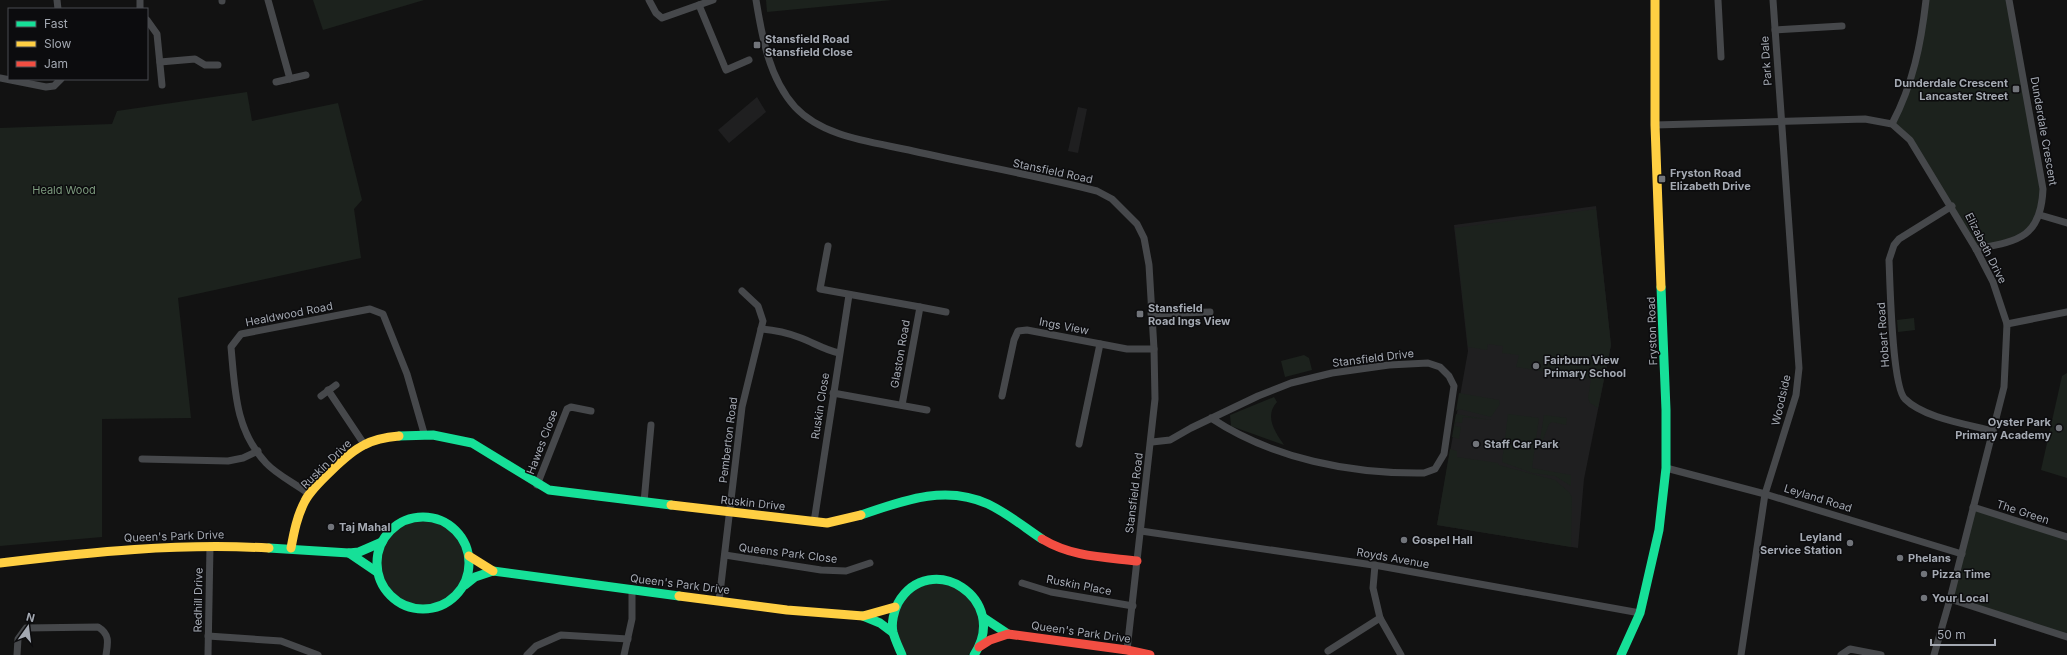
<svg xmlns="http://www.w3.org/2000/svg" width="2067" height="655" viewBox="0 0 2067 655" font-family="Inter,sans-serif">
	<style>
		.built { fill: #1f1f20 }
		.green { fill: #1c221d }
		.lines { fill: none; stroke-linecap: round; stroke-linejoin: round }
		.street { stroke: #46484b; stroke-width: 7 }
		.fast { stroke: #16e098; stroke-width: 9 }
		.slow { stroke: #ffcf43; stroke-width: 9 }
		.jam { stroke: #f24e42; stroke-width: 9 }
		.poi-dot { fill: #71747a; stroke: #0c0c0e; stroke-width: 1.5 }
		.labels { text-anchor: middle; stroke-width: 3; stroke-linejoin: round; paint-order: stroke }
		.poi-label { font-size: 11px; font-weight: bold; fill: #a4a9b2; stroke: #0c0c0e; text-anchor: start }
		.street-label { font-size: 11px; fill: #a4a9b2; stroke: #0c0c0e }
		.park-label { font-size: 11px; fill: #7d9b7e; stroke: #0c0c0e }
	</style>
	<rect width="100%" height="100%" fill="#121212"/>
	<!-- built -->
	<g class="built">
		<polygon points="757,97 766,112 729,143 718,130"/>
		<polygon points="1078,107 1087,109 1078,153 1068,151"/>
		<polygon points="1596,206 1611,345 1584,479 1578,548 1437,525 1468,351 1454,225"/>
	</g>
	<!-- green -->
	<g class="green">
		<polygon points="313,0 424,0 323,30"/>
		<polygon points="766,0 892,0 767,12"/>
		<polygon points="1926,0 2009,0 2043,203 2025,234 1976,249 1910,140 1892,124 1904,100"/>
		<polygon points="247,92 252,121 338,103 362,200 354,209 361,258 178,298 191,418 102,419 102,537 0,546 0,128 112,124 117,111"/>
		<polygon points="1596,209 1611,345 1598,408 1590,403 1588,398 1591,379 1516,367 1519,355 1502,353 1503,346 1488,344 1487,350 1468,347 1455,228"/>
		<polygon points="1914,318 1915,330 1898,332 1897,320"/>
		<polygon points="1304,355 1309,358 1312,370 1285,377 1281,361"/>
		<polygon points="2067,373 2067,478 2041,470 2062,376"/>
		<polygon points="1459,393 1499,400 1500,404 1491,417 1459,409 1456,411"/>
		<path d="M1274,397l3,5c-13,14 -2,30 7,43l-53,-19 -1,-11z"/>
		<polygon points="1456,414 1492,420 1463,417 1462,423 1456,422 1455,426 1461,427 1459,439 1452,437"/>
		<polygon points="1508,414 1539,418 1532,468 1571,475 1571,486 1555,476 1532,473 1502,462"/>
		<polygon points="1544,415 1567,418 1566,425 1552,422 1549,424 1543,440 1540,440"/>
		<polygon points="1450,449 1457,451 1457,457 1498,463 1499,465 1555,480 1569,492 1572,497 1571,547 1437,525"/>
		<polygon points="1973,507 2067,536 2067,635 1950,599"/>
		<circle cx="423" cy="563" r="42"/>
		<path d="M937,583c39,3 57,41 31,72h-60c-17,-20 -16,-55 10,-67 6,-3 13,-4 19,-5z"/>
	</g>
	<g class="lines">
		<!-- street -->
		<g class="street">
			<polyline points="57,0 58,9"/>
			<polyline points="140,0 140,9"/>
			<polyline points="222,0 222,1"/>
			<polyline points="268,0 290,79"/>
			<polyline points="649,0 656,13 662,18 713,0"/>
			<path d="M756,0c6,37 13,78 39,107 29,31 79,35 118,44 61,14 123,24 184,40l15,8 25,25 7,14 5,27 5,84 1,50 -28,251"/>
			<polyline points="1718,0 1721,57"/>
			<polyline points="699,5 726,70 749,60"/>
			<polyline points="147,20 157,34 162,85"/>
			<polyline points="1775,30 1842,26"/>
			<polyline points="160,62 195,59 205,65 218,65"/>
			<polyline points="0,78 46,87 54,86 61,79"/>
			<polyline points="276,82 306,75"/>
			<path d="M1892,124c21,-40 29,-80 34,-124"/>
			<polyline points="1655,125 1865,119 1892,124 1910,140 1976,249 1993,282 2007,324 2004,387 1950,599 1934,655"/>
			<path d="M1952,206l-53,33 -5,6 -5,15c1,22 3,127 16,139 19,19 61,25 88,32"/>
			<polyline points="2040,215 2067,223"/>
			<polyline points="828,246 820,289 920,307 902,405"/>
			<path d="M1976,249c42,-8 65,-11 67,-60l-34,-189"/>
			<polyline points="920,307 946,312"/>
			<polyline points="1151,314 1210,312"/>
			<polyline points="2007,324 2067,312"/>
			<path d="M761,329c14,1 27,4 40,9 13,5 24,12 38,15"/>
			<polyline points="328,390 364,444"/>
			<polyline points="833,393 927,410"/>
			<polyline points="321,396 336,385"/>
			<polyline points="1002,396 1014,340 1018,331 1027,330 1127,349 1154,349"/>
			<path d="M1152,442l18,-2 21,-12 67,-32 33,-13 41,-10 57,-8 39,-2 12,4 9,9 5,10 -10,68 -9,15 -11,4c-73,1 -151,-14 -213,-55"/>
			<polyline points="1079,444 1100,344"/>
			<polyline points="142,459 228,461 243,458 258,451"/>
			<polyline points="1666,468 1765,494 1962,554"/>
			<polyline points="537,485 567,409 571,407 591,411"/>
			<path d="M309,494c-13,-10 -32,-19 -43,-31 -31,-33 -31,-73 -35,-116l10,-13 129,-25 13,5 24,60 17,59"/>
			<polyline points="644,502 651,425"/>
			<polyline points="1973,507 2067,537"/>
			<polyline points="814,522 849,295"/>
			<polyline points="1141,531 1380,566 1640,613"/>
			<polyline points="725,555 821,570 846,571 870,563"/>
			<polyline points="1375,565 1373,588 1380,618 1401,655"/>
			<polyline points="1022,583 1051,592 1133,606"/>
			<polyline points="1950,599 2067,637"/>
			<polyline points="719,601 742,407 763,321 758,306 742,291"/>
			<polyline points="208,636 281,641 318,655"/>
			<polyline points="1328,651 1380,618"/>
			<path d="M17,655l1,-16 8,-11 72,-1c12,7 10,16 8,28"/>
			<polyline points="208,655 210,546"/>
			<polyline points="527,655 536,646 561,635 628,639"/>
			<polyline points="624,655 632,619 632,589"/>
			<polyline points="1741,655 1765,494 1796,395 1799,368 1773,0"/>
			<polyline points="1841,655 1850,649 1881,655"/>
		</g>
		<!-- fast -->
		<g class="fast">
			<polyline points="399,436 433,435 472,443 549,490 671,505"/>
			<path d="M861,515c41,-14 84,-31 127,-11 19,9 36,23 54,35"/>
			<circle cx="423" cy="563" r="46"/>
			<polyline points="269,548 349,553 359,552 382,542"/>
			<polyline points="349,553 377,572"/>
			<polyline points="465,585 475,577 493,571 679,596"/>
			<polyline points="863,616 880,623 892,632"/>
			<polyline points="984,618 1008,634"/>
			<path d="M902,655c-3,-7 -7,-15 -9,-23 -2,-9 1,-21 5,-29 32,-55 113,-4 76,52"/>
			<polyline points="1621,655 1640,613 1659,530 1666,468 1666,410 1661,287"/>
		</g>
		<!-- slow -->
		<g class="slow">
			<polyline points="1655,0 1655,125 1661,287"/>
			<polyline points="671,505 827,523 861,515"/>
			<path d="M291,548c3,-16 6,-32 14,-47 7,-14 44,-49 59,-56 11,-6 23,-8 35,-9"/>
			<polyline points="469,556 493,571"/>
			<path d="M0,563c92,-11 177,-20 269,-15"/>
			<polyline points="679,596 787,610 863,616 895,607"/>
		</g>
		<!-- jam -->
		<g class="jam">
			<path d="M1042,539c30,18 61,18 95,22"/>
			<polyline points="979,647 990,640 1008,634 1127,650 1150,655"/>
		</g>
	</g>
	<!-- markers -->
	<g class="poi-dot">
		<rect x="753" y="41" width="8" height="8" rx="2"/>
		<rect x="2012" y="85" width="8" height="8" rx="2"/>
		<rect x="1658" y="175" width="8" height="8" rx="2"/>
		<rect x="1136" y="310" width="8" height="8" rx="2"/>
		<circle cx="1536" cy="366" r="4"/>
		<circle cx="2059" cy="428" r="4"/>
		<circle cx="1476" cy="444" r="4"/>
		<circle cx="331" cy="527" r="4"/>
		<circle cx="1404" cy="540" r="4"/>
		<circle cx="1850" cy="543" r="4"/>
		<circle cx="1900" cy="558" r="4"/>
		<circle cx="1924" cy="574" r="4"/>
		<circle cx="1924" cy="598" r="4"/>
	</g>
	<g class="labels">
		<!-- poi labels -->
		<g class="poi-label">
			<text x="765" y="43">Stansfield Road<tspan x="765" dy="13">Stansfield Close</tspan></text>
			<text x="2008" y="87" text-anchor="end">Dunderdale Crescent<tspan x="2008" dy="13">Lancaster Street</tspan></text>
			<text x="1670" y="177">Fryston Road<tspan x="1670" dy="13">Elizabeth Drive</tspan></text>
			<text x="1148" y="312">Stansfield<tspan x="1148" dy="13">Road Ings View</tspan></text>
			<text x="1544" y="364">Fairburn View<tspan x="1544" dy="13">Primary School</tspan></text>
			<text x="2051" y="426" text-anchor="end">Oyster Park<tspan x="2051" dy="13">Primary Academy</tspan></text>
			<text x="1484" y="448">Staff Car Park</text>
			<text x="339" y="531">Taj Mahal</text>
			<text x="1842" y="541" text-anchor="end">Leyland<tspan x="1842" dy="13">Service Station</tspan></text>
			<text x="1412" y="544">Gospel Hall</text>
			<text x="1908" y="562">Phelans</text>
			<text x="1932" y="578">Pizza Time</text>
			<text x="1932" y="602">Your Local</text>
		</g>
		<!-- street labels -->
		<g class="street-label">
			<text transform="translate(1766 61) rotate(-94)" y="4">Park Dale</text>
			<text transform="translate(2044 131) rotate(80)" y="4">Dunderdale Crescent</text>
			<text transform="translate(1053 171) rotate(12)" y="4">Stansfield Road</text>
			<text transform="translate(1986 248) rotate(63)" y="4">Elizabeth Drive</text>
			<text transform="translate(289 314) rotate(-11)" y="4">Healdwood Road</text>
			<text transform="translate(1064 326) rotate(11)" y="4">Ings View</text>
			<text transform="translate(1652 331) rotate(-92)" y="4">Fryston Road</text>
			<text transform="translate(1883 335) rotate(-94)" y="4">Hobart Road</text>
			<text transform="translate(900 354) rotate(-80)" y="4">Glaston Road</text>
			<text transform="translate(1373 358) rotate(-7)" y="4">Stansfield Drive</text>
			<text transform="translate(1781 400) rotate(-77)" y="4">Woodside</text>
			<text transform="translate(820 406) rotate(-81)" y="4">Ruskin Close</text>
			<text transform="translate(728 440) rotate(-83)" y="4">Pemberton Road</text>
			<text transform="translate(542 442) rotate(-69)" y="4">Hawes Close</text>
			<text transform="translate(326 464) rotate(-44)" y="4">Ruskin Drive</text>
			<text transform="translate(1134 493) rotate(-83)" y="4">Stansfield Road</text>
			<text transform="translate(1818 498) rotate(17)" y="4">Leyland Road</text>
			<text transform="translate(753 503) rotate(6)" y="4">Ruskin Drive</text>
			<text transform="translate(2023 512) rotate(18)" y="4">The Green</text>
			<text transform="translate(174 536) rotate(-2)" y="4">Queen's Park Drive</text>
			<text transform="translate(788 553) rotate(7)" y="4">Queens Park Close</text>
			<text transform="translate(1393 558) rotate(10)" y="4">Royds Avenue</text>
			<text transform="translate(680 584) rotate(7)" y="4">Queen's Park Drive</text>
			<text transform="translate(1079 585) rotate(11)" y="4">Ruskin Place</text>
			<text transform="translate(198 600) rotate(-89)" y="4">Redhill Drive</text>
			<text transform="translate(1081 632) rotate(8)" y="4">Queen's Park Drive</text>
		</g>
		<!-- park labels -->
		<g class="park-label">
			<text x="64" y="194">Heald Wood</text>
		</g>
	</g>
	<!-- legend -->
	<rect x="8" y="8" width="140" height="72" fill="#0c0c0e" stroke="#494b50"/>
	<rect x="16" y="21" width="20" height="6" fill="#16e098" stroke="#494b50"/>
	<text x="44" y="28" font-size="12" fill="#a4a9b2">Fast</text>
	<rect x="16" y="41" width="20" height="6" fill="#ffcf43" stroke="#494b50"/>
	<text x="44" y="48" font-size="12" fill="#a4a9b2">Slow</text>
	<rect x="16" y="61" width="20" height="6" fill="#f24e42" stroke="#494b50"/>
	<text x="44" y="68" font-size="12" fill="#a4a9b2">Jam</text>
	<!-- north arrow -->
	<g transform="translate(28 627) rotate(14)" stroke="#0c0c0e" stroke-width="3" paint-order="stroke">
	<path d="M0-3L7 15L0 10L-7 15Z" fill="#a4a9b2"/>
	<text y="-6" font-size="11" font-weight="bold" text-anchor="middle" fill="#a4a9b2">N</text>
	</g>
	<!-- scale -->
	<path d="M1931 639v6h64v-6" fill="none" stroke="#a4a9b2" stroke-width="2"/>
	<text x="1937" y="639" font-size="12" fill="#a4a9b2" stroke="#0c0c0e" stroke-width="3" paint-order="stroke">50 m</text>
</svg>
